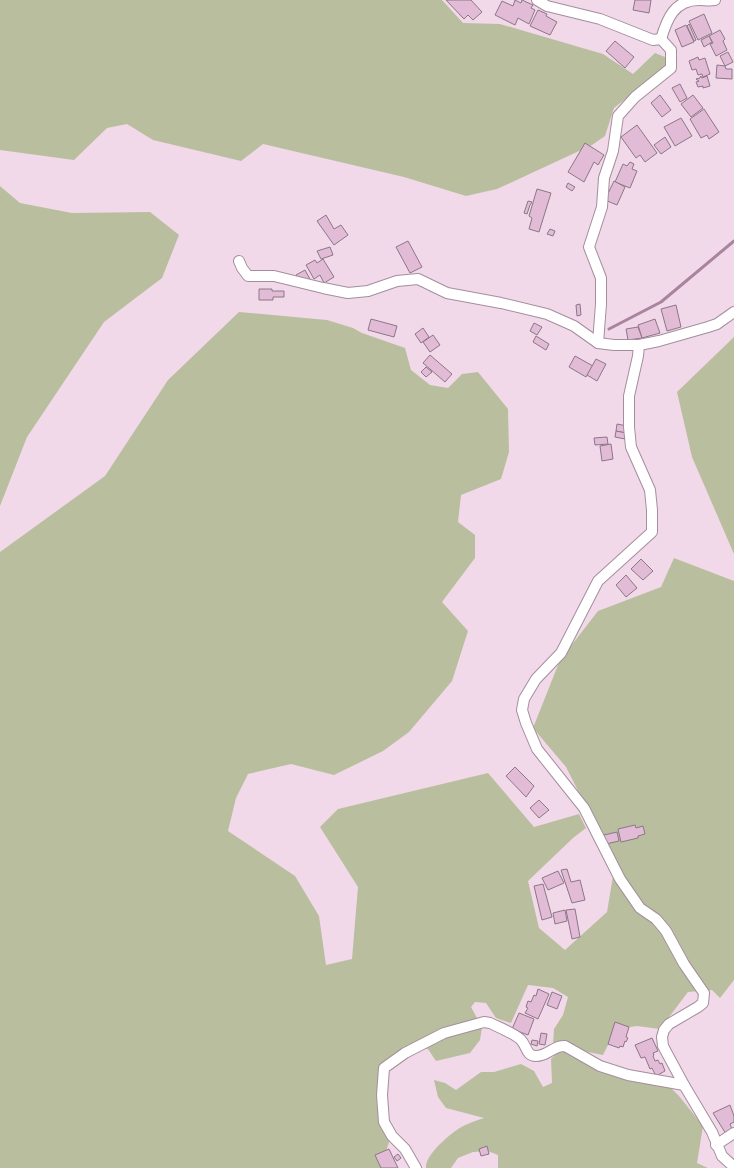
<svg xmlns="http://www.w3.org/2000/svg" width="734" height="1168" viewBox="0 0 734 1168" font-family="'Asap Condensed',sans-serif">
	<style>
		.green { fill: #b9bf9e }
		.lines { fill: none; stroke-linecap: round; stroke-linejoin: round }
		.stream { stroke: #a9849e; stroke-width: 3 }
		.building { fill: #e2bbd6; stroke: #8c7785 }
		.minor-casing { stroke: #a48e9d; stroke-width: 12 }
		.minor { stroke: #fff; stroke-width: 10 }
	</style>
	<rect width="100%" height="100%" fill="#f1d9e9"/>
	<!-- green -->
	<g class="green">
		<polygon points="0,0 442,0 463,23 500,24 603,54 633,74 655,53 665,57 666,67 614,108 605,136 592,145 497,189 466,196 404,177 263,144 241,161 153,140 127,124 107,128 74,160 0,150"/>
		<polygon points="0,186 20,203 72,213 150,212 179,235 162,278 104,322 27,437 0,506"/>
		<polygon points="239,312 327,320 353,328 362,333 405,348 411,370 430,385 448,388 462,374 478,372 508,409 509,452 501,479 461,495 458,522 475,535 475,558 442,602 468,631 452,681 409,732 383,751 334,775 291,764 248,774 236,798 228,831 295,876 319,916 326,965 352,959 358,887 320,827 338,809 488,773 534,827 579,814 586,828 573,838 528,881 539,928 565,950 607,912 615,864 566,767 533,728 560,660 598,611 661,587 674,558 734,581 734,980 720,998 712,990 688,992 660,1029 637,1026 616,1029 603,1055 553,1045 554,1029 563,1015 568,997 553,988 528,985 511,1023 496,1018 486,1003 475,1002 471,1007 482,1027 480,1040 470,1053 436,1061 428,1049 411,1047 386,1062 387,1120 389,1142 384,1158 389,1168 0,1168 0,552 105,476 168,380"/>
		<polygon points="734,337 734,554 692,457 677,392"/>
		<path d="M560,1051l30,6 77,27 12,12 24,30 -6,37 11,5h-210v-13l-10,-4 -15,1 -15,6 -7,10h-25c-1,-13 22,-32 32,-39 8,-5 17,-8 26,-11l-38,-10 -8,-11 -4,-17 11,3 11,7 25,-18h13l27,-8 13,7 9,16 9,-4 -1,-24z"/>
	</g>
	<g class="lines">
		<!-- stream -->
		<polyline class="stream" points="609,329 661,302 734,241"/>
	</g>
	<!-- building -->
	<g class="building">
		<polygon points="446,0 471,0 482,12 473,20 468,15 464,19"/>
		<polygon points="515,0 521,3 522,0 533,5 531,8 535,10 529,24 518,18 515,25 495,15 502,1 513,6"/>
		<polygon points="635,0 651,0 649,13 633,10"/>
		<polygon points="538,10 547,14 546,16 557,22 550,35 530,26"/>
		<polygon points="704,14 712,33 698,40 689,21"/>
		<polygon points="689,24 696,40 694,41 687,26"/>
		<polygon points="686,25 694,42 682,47 675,30"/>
		<polygon points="720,30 725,39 723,41 727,50 716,56 710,44 713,43 709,36"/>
		<polygon points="709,36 712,42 704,47 701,40"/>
		<polygon points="615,41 634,57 625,68 606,51"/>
		<polygon points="728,52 733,62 725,66 720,56"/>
		<polygon points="698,57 699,60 705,58 710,74 703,77 702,74 698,75 696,69 692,70 689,61"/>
		<polygon points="717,65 725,66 726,69 732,69 732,79 716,78"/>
		<polygon points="701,76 702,78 707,76 710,86 703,88 703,86 698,87 696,82 699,81 696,79 700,78 700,77"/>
		<polygon points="680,84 687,98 680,102 672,88"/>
		<polygon points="660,95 671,110 662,117 651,103"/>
		<polygon points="693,95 703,108 691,117 681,104"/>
		<polygon points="704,109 719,132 709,139 707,135 701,138 690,119"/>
		<polygon points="681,118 692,136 675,146 664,127"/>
		<polygon points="637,125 657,153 645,162 640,155 636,158 621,137"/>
		<polygon points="665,137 671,147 661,154 654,145"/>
		<polygon points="585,143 604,155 598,165 594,162 584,182 568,172"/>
		<polygon points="630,162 634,164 632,169 637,171 630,188 615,182 623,164 627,166"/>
		<polygon points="614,181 625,187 617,205 605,200"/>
		<polygon points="568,183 575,187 572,191 566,187"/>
		<polygon points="537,189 551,193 539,232 529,229 532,218 529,216"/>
		<polygon points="528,201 532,202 530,205 527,214 524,213"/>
		<polygon points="326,215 334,229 341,225 348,235 334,245 317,221"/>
		<polygon points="550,229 555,231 553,236 547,234"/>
		<polygon points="408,241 422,267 410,273 396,247"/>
		<polygon points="330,247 333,255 321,259 317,251"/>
		<polygon points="323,259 334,277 324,283 320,275 314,279 306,265 315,260 317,263"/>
		<polygon points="305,270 311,281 302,286 296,275"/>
		<polygon points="259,289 272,289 272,291 284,291 284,297 273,297 273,300 259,300"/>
		<polygon points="580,304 581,315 577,316 576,305"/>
		<polygon points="676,305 681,327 667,331 661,309"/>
		<polygon points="371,319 397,326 394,337 368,330"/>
		<polygon points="655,319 660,333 642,338 638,325"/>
		<polygon points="534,323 542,327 537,335 530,331"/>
		<polygon points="638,327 642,338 628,340 626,329"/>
		<polygon points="423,328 429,337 421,343 415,334"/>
		<polygon points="433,335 440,345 430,352 423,342"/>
		<polygon points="536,336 549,344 546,350 533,342"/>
		<polygon points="430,355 452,374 445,382 423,363"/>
		<polygon points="575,356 593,366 586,377 569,367"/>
		<polygon points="596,359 606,364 597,381 587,375"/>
		<polygon points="426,367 432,372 426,377 421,372"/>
		<polygon points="617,424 627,426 626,433 616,431"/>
		<polygon points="616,431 626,433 625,439 615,437"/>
		<polygon points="607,437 608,444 595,445 594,438"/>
		<polygon points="611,444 613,459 602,461 600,446"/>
		<polygon points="641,559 653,571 643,580 631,569"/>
		<polygon points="626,575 637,588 626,597 616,585"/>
		<polygon points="515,767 534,786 526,797 506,776"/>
		<polygon points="539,800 549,810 539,818 530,808"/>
		<polygon points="635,825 636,828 643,826 645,834 638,836 638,838 621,842 618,829"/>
		<polygon points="617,832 619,841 606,844 604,835"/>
		<polygon points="567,869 571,882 580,880 585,900 572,903 561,870"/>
		<polygon points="558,871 564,883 548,890 542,878"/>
		<polygon points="543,884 552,917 542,920 534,886"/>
		<polygon points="575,909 580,937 572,939 566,910"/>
		<polygon points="565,910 567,921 555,924 553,913"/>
		<polygon points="538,989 549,994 538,1019 525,1013 528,1008 526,1007 528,1001 531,1002 534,995 536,996"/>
		<polygon points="552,992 562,996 557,1009 547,1005"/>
		<polygon points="519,1013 534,1019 528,1035 512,1029"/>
		<polygon points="615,1022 629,1027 626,1037 628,1038 626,1042 625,1041 623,1047 620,1046 619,1048 608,1044"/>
		<polygon points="541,1033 547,1034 545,1045 539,1044"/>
		<polygon points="652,1038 658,1051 653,1053 654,1055 653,1056 655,1061 658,1060 660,1064 662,1063 665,1071 656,1076 652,1068 650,1069 645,1057 641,1058 635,1045"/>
		<polygon points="532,1040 538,1041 537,1046 531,1044"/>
		<polygon points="730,1105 734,1116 734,1122 730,1124 733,1132 726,1134 713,1113"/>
		<polygon points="487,1146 489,1154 481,1156 479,1149"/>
		<polygon points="389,1149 398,1168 381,1168 375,1155"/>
		<polygon points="398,1154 401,1158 397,1161 394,1157"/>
	</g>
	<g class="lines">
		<!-- minor casing -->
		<g class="minor-casing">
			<g id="minor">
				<polyline points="537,0 547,6 600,19 653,40 661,39"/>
				<path d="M661,39c6,-20 13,-39 38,-39 6,0 10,1 16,0"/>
				<polyline points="239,261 242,268 248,276 274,276 323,288 348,293 368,291 397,281 418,279 447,293 501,303 547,314 574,326 598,343 614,345 639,345 659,341 708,327 717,324 734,312"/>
				<polyline points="598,343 601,304 601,278 589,247 602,207 604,178 613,151 618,116 635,97 671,68 671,50 661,39"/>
				<polyline points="639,345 638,356 629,396 629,427 631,447 650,490 652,510 652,532 598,581 561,653 536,679 524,699 522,710 526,723 537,749 584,808 620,879 640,908 656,919 666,931 684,964 704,993 703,1003 698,1007 669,1024 664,1030 662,1037 663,1046 684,1085"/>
				<polyline points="716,1145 734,1133"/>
				<path d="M416,1168l-11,-19 -13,-13 -8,-14 -2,-27 2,-27 21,-15 39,-20 40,-11 6,1c8,4 26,11 31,17 6,6 5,16 15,16 12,0 18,-11 29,-10l35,20 28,9 56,10 28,47 10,24 12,11"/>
			</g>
		</g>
		<!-- minor -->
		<use href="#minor" class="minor"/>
	</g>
</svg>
